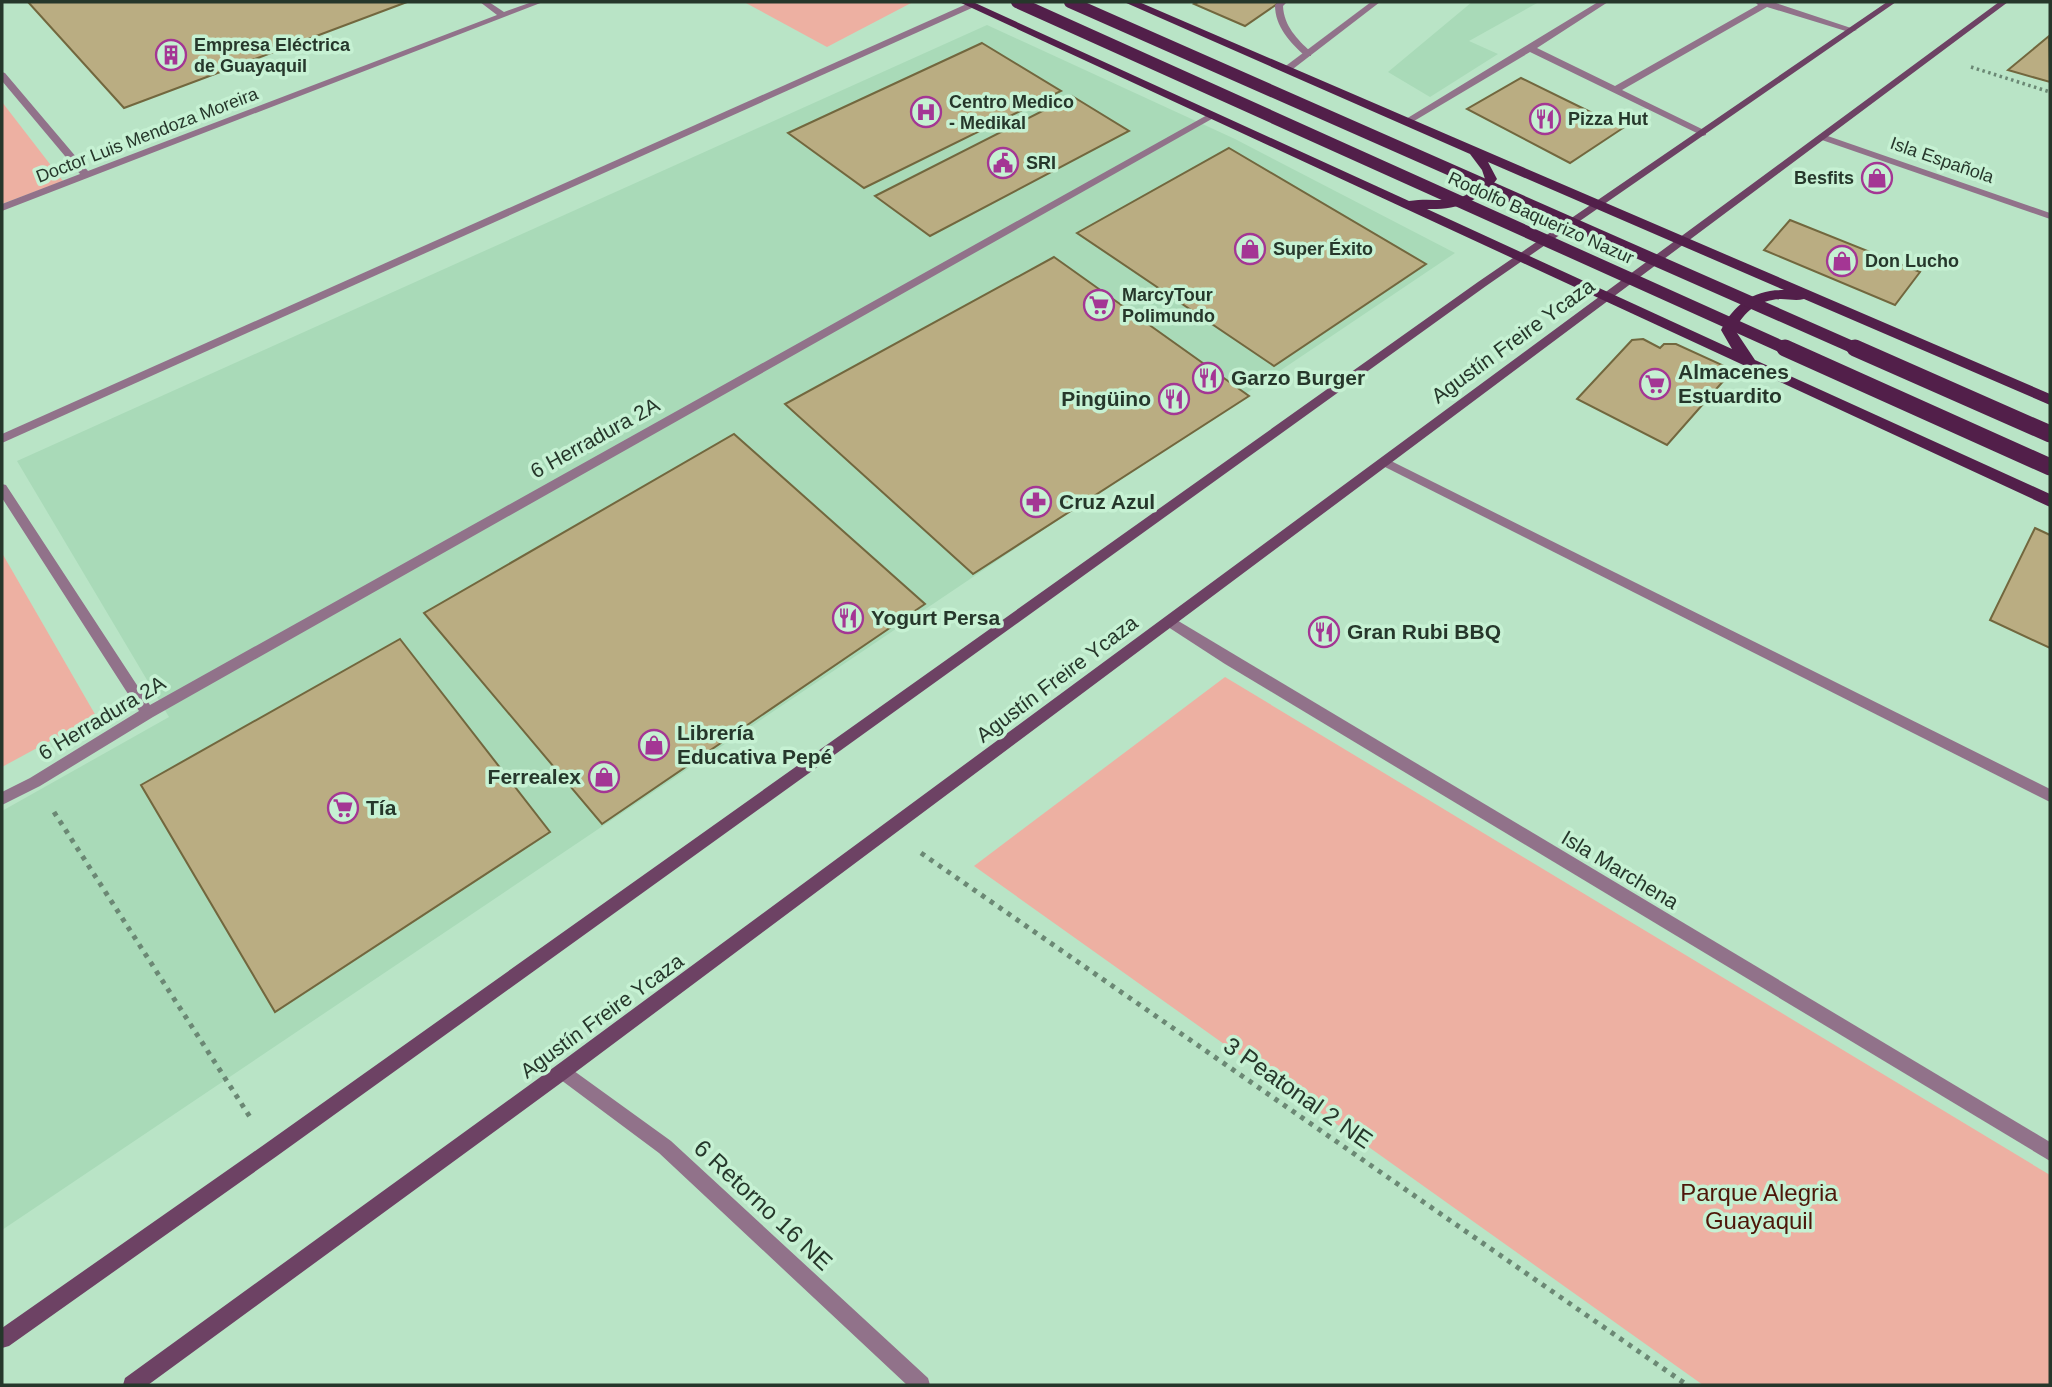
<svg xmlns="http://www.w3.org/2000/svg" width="2052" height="1387" viewBox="0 0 2052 1387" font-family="Arial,sans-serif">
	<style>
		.built { fill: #a9dab8 }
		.green { fill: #edb0a2 }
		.building { fill: #baad82; stroke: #72673e; stroke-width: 2 }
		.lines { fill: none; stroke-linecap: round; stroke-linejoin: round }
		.path-far1 { stroke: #6b8874; stroke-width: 3.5; stroke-dasharray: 2.5 3.5; stroke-linecap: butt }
		.path { stroke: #6b8874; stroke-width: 5; stroke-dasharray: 4.5 6; stroke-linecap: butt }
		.lane { fill: #91728a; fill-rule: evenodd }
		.street { fill: #91728a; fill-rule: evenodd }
		.secondary { fill: #6d4264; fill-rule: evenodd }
		.primary { fill: #521f4a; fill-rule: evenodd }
		.primary-bridge-far1 { stroke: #521f4a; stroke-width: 12 }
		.primary-bridge { stroke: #521f4a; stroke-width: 17 }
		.labels { text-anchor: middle; stroke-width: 7; stroke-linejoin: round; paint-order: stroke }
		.far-poi-label { font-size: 18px; font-weight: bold; fill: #26372b; stroke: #c6f1d3; text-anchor: start }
		.far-street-label { font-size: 18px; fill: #26372b; stroke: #c6f1d3 }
		.street-label { font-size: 21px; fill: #26372b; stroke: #c6f1d3 }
		.poi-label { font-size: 21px; font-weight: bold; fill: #26372b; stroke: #c6f1d3; text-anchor: start }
		.near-street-label { font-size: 24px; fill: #26372b; stroke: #c6f1d3 }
		.near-park-label { font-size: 24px; fill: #4d1609; stroke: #c6f1d3 }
	</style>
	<rect width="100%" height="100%" fill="#b9e4c6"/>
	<!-- built -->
	<g class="built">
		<polygon points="1472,2 1539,2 1469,41 1498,54 1430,97 1388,72"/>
		<polygon points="987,25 1235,139 1455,253 2,1230 2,811 169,717 17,461"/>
	</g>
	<!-- green -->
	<g class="green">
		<polygon points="744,2 913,2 827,47"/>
		<polygon points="2,102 63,181 2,204"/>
		<polygon points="2,553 96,716 2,767"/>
		<polygon points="1225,677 2050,1175 2050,1385 1703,1385 974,866"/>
	</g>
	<!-- building -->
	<g class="building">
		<polygon points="28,2 407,2 124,108"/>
		<polygon points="1198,2 1280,2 1245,26 1194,4"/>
		<polygon points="2049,36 2050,82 2008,70"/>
		<polygon points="982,43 1061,91 864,188 788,133"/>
		<polygon points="1521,78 1623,128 1570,163 1467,109"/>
		<polygon points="1072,96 1129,131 930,236 875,196"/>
		<polygon points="1229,148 1426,264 1274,366 1077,233"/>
		<polygon points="1790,220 1920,272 1895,305 1764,250"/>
		<polygon points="1054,257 1249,396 973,574 785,404"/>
		<polygon points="1643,339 1660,348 1664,344 1676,344 1733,370 1667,445 1577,399 1632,340"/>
		<polygon points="734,434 925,604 602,824 424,613"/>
		<polygon points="2035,528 2050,535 2050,648 1990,620"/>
		<polygon points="400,639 550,832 275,1012 141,785"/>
	</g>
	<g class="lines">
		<!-- path-far1 -->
		<polyline class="path-far1" points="1971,67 2050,92"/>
		<!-- path -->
		<g class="path">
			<polyline points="54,812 250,1117"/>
			<polyline points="921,853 1687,1385"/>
		</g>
		<!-- lane -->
		<g class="lane">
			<path d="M1278,2h9l-4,4c1,20 14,33 28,46v4h-6c-15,-14 -30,-29 -30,-51z"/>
			<polygon points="1598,2 1608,2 1537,48 1615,86 1758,5 1755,2 1773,2 1857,30 1849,32 1767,7 1622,90 1706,131 1706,135 1703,136 1530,52 1409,124 1401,122"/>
		</g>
		<!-- street -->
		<g class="street">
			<polygon points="480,2 489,2 504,12 532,2 543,2 2,211 2,204 80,174 2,81 2,72 5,73 88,171 497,15"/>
			<polygon points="971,2 975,5 974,7 2,443 2,434"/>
			<polygon points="1371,2 1380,2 1289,72 1283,72 1283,68"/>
			<polygon points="1209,114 1217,116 153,717 40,786 2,805 2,792 30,778 139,711 2,498 2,484 6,485 150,705"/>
			<polygon points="1822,134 2050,213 2050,219 1819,139 1817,137"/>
			<polygon points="1385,458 2050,789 2050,802 1381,465 1379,462 1381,459"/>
			<polygon points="1170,616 2050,1142 2050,1161 1225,664 1165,625 1163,621"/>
			<polygon points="563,1063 671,1141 928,1378 930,1385 907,1385 659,1153 557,1077 555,1071 557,1065"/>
		</g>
		<!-- secondary -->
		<g class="secondary">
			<polygon points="1887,2 1896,2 1486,286 277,1156 9,1346 2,1348 2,1328 265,1144 1478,282"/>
			<polygon points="1999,2 2008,2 569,1077 148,1385 123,1385 125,1378 557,1065"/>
		</g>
		<!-- primary -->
		<path class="primary" d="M959,2h14l436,199c33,-5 49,9 76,-22l-3,-9 -12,-16 -346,-152h15l911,392v11l-246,-106c-8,2 -15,0 -23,0 -22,1 -37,12 -46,31l20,30 295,134v13zM1488,162l296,128c-30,0 -50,14 -63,40l11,19 -305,-140c29,1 53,-7 70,-30z"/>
		<!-- primary-bridge-far1 -->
		<g class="primary-bridge-far1">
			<polyline points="1017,2 1789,350"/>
			<polyline points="1070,2 1859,350"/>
		</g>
		<!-- primary-bridge -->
		<g class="primary-bridge">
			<polyline points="1785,348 2050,467"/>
			<polyline points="1855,348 2050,434"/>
		</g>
	</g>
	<!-- icons -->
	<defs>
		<g id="building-ring" transform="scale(1.575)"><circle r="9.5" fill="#c6f1d3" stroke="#a43694" stroke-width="1.5"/><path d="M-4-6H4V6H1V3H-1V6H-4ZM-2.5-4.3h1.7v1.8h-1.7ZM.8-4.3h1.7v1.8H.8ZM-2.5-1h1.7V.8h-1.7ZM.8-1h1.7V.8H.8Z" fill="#a43694"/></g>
		<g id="hospital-ring" transform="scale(1.575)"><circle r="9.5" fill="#c6f1d3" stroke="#a43694" stroke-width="1.5"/><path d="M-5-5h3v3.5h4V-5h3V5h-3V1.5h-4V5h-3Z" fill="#a43694"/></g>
		<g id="restaurant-ring" transform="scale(1.575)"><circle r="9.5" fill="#c6f1d3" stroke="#a43694" stroke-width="1.5"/><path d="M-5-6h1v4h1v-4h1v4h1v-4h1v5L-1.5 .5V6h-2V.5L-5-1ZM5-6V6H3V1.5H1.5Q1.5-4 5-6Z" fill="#a43694"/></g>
		<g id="civic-ring" transform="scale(1.575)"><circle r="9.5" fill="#c6f1d3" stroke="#a43694" stroke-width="1.5"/><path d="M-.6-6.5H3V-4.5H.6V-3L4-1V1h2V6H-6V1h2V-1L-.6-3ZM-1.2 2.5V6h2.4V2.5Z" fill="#a43694"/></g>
		<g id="shop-ring" transform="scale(1.575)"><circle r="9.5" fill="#c6f1d3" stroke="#a43694" stroke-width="1.5"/><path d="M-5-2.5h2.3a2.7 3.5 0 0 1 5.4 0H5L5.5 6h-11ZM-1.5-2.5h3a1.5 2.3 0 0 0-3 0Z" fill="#a43694"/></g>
		<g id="supermarket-ring" transform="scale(1.575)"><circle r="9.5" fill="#c6f1d3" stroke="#a43694" stroke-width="1.5"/><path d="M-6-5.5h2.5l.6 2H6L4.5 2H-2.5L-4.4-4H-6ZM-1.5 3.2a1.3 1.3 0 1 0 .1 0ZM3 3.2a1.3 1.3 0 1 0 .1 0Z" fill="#a43694"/></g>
		<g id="pharmacy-ring" transform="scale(1.575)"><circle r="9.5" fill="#c6f1d3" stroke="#a43694" stroke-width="1.5"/><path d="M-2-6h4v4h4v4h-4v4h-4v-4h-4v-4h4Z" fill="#a43694"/></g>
	</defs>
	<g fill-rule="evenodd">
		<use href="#building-ring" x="171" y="55"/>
		<use href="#hospital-ring" x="926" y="112"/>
		<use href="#restaurant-ring" x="1545" y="119"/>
		<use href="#civic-ring" x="1003" y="163"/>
		<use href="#shop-ring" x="1877" y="178"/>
		<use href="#shop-ring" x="1250" y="249"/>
		<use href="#shop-ring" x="1842" y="261"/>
		<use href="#supermarket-ring" x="1099" y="305"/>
		<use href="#restaurant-ring" x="1208" y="378"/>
		<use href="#supermarket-ring" x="1655" y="384"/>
		<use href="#restaurant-ring" x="1174" y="399"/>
		<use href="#pharmacy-ring" x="1036" y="502"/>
		<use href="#restaurant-ring" x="848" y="618"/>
		<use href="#restaurant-ring" x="1324" y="632"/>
		<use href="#shop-ring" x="654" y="745"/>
		<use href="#shop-ring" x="604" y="777"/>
		<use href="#supermarket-ring" x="343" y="808"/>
	</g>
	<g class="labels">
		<!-- far-poi labels -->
		<g class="far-poi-label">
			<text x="194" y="51">Empresa Eléctrica<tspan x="194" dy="21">de Guayaquil</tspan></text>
			<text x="949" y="108">Centro Medico<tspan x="949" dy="21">- Medikal</tspan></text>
			<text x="1568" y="125">Pizza Hut</text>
			<text x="1026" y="169">SRI</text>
			<text x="1854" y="184" text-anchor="end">Besfits</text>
			<text x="1273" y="255">Super Éxito</text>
			<text x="1865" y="267">Don Lucho</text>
			<text x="1122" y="301">MarcyTour<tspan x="1122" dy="21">Polimundo</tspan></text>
		</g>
		<!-- far-street labels -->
		<g class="far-street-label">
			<text transform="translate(147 135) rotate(-21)" y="6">Doctor Luis Mendoza Moreira</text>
			<text transform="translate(1942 160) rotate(19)" y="6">Isla Española</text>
			<text transform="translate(1541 218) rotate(24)" y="6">Rodolfo Baquerizo Nazur</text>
		</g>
		<!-- street labels -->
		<g class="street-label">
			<text transform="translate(1513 341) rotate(-36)" y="7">Agustín Freire Ycaza</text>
			<text transform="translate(595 438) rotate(-29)" y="7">6 Herradura 2A</text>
			<text transform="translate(1057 679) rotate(-37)" y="7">Agustín Freire Ycaza</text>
			<text transform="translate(102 718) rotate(-31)" y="7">6 Herradura 2A</text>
			<text transform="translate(1620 870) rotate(31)" y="7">Isla Marchena</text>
			<text transform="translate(602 1016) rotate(-36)" y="7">Agustín Freire Ycaza</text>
		</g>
		<!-- poi labels -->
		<g class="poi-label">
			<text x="1678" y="379">Almacenes<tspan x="1678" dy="24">Estuardito</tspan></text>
			<text x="1231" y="385">Garzo Burger</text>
			<text x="1151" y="406" text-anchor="end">Pingüino</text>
			<text x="1059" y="509">Cruz Azul</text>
			<text x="871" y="625">Yogurt Persa</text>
			<text x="1347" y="639">Gran Rubi BBQ</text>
			<text x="677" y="740">Librería<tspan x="677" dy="24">Educativa Pepé</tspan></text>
			<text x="581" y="784" text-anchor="end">Ferrealex</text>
			<text x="366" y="815">Tía</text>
		</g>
		<!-- near-street labels -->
		<g class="near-street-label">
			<text transform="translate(1298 1093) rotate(35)" y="8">3 Peatonal 2 NE</text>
			<text transform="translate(763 1205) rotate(43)" y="8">6 Retorno 16 NE</text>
		</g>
		<!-- near-park labels -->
		<g class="near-park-label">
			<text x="1759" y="1201">Parque Alegria<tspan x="1759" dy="28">Guayaquil</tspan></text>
		</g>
	</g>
	<!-- border -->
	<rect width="2052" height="1387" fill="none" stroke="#26372b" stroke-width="7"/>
</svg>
